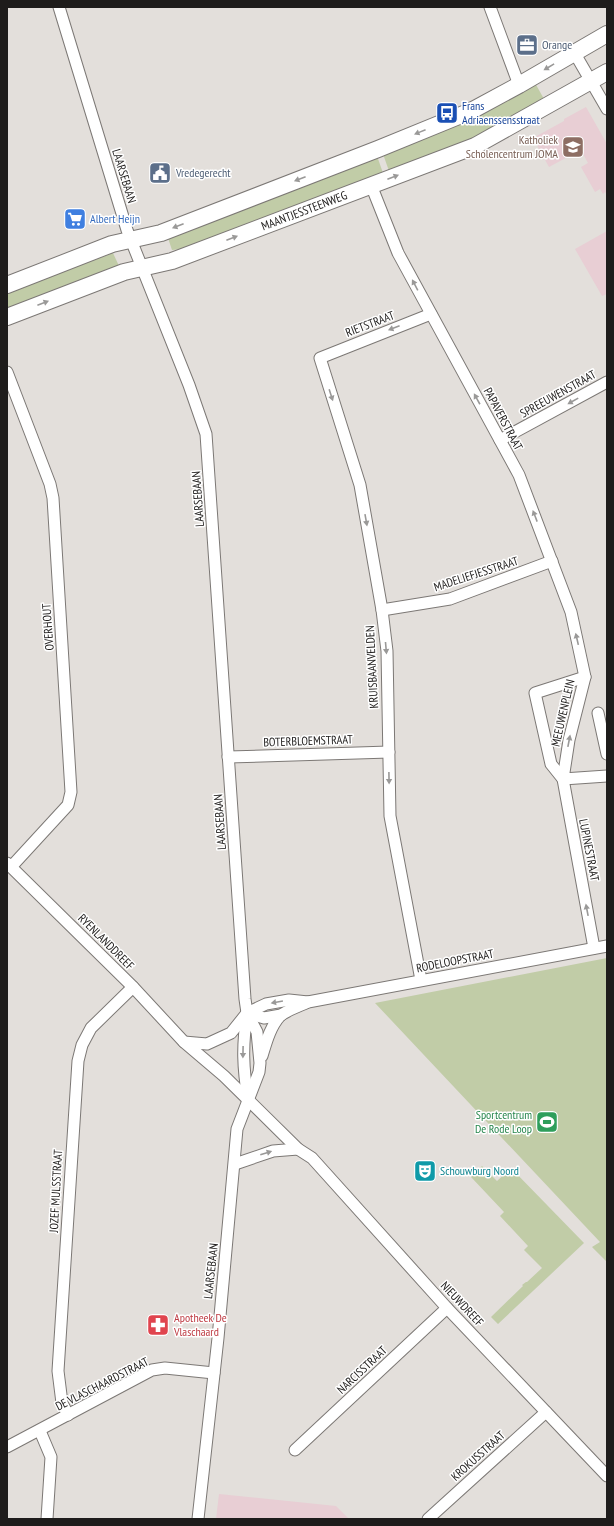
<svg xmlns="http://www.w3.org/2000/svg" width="614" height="1526" viewBox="0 0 614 1526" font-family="'PT Sans Narrow',sans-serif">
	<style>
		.education { fill: #e8ced4 }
		.green { fill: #c1cca7 }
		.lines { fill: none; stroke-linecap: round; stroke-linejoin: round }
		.street-casing { stroke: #7c7875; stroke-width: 13 }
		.secondary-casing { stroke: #7c7875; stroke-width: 18 }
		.street { stroke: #fff; stroke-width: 11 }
		.secondary { stroke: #fff; stroke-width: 16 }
		.oneway { fill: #9a9998 }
		.labels { text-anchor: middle; stroke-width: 3; stroke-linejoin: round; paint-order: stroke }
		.service-label { font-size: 12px; fill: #4e5e75; stroke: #fff; text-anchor: start }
		.transit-label { font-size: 12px; fill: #164399; stroke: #fff; text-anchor: start }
		.education-label { font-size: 12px; fill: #785e54; stroke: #fff; text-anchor: end }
		.street-label { font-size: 12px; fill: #1e1c1b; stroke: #fff }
		.shop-label { font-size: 12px; fill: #366cbe; stroke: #fff; text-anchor: start }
		.leisure-label { font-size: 12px; fill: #27864d; stroke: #fff; text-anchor: end }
		.culture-label { font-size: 12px; fill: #0d838f; stroke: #fff; text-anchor: start }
		.health-label { font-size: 12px; fill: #be3a42; stroke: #fff; text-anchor: start }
	</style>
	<rect width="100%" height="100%" fill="#e3dfdb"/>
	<!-- education -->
	<g class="education">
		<polygon points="586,107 607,144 607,195 605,192 603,194 600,189 595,192 581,167 588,163 582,152 576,154 575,153 549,167 533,138 564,121 564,119"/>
		<polygon points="607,231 607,294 602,296 575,249"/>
		<polygon points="219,1494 336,1506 349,1519 216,1519"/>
	</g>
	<!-- green -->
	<g class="green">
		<polygon points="535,83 544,99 480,136 389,171 383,154"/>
		<polygon points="377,156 383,173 191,248 172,250 168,238"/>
		<polygon points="113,253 119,266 7,309 7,293"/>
		<polygon points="607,958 607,1262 592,1247 600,1242 375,1003"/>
		<polygon points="482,1166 497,1181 511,1168 584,1243 498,1324 491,1317 523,1286 522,1285 526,1282 527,1282 542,1268 524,1250 528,1246 500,1216 504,1212 471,1177"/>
	</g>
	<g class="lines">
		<!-- street casing -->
		<g class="street-casing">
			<g id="street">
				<polyline points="59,7 127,230 189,385 206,434 245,999 247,1013 257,1032 260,1063 259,1072 237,1129 218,1338 198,1519"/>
				<polyline points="490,7 519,85"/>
				<polyline points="574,52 607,109"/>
				<polyline points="371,185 398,253 519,475 571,612 585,677 569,740 563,779 594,948"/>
				<polyline points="7,372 50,484 53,498 71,792 68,805 11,867"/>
				<polyline points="500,440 607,382"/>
				<polyline points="382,610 450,599 552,561"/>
				<polyline points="598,713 607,754"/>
				<polyline points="228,757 389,752"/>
				<polyline points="563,779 551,764 535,693 585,677"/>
				<polyline points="563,779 607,776"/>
				<polyline points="7,863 133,987 184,1042 224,1076 298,1149 312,1158 447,1308 607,1476"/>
				<polyline points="421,980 390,816 387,651 382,610 360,485 320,358 431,314"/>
				<polyline points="247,1013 264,1018 281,1015"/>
				<path d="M247,1015c-5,31 -4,53 1,84"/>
				<polyline points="184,1042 207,1044 231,1033 247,1013 266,1004 289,1000 308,1002"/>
				<path d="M262,1056c4,-13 8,-29 18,-40 7,-6 20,-10 28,-14l299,-56"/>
				<polyline points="235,1164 273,1151 298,1149"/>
				<polyline points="68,1415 62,1403 58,1371 78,1061 82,1045 91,1028 133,987"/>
				<polyline points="40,1431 51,1457 47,1519"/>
				<polyline points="7,1447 152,1370 165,1368 214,1373"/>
				<polyline points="295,1450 447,1308"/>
				<polyline points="428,1519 546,1412"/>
			</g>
		</g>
		<!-- secondary casing -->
		<g class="secondary-casing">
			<g id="secondary">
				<polyline points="7,285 112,244 161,233 378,149 471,111 519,85 607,34"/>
				<path id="s1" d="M7,317l117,-45 48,-11 303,-115 132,-74"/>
			</g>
		</g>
		<!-- street -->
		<use href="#street" class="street"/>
		<!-- secondary -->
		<use href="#secondary" class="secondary"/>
	</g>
	<!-- one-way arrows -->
	<defs><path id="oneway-solid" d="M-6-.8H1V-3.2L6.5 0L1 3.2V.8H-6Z"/></defs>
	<g class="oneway">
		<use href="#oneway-solid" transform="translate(549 67) rotate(149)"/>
		<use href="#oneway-solid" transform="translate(420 132) rotate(158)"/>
		<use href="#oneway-solid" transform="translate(393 177) rotate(-21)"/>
		<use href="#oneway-solid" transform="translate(300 179) rotate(159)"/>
		<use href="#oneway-solid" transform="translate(178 226) rotate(159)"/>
		<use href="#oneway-solid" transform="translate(232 238) rotate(-21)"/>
		<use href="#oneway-solid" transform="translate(415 285) rotate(-118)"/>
		<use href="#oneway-solid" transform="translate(43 303) rotate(-21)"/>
		<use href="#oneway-solid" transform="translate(394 328) rotate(159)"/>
		<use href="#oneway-solid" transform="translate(331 395) rotate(72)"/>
		<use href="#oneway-solid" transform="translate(477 399) rotate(-119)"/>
		<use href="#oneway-solid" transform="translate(573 401) rotate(151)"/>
		<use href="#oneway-solid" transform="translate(535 516) rotate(-111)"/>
		<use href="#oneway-solid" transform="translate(366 520) rotate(80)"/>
		<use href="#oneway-solid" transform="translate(577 639) rotate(-103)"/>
		<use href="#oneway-solid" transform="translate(386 648) rotate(85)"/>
		<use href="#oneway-solid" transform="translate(569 741) rotate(-79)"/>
		<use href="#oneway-solid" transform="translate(389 778) rotate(89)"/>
		<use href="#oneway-solid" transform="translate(587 910) rotate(-101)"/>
		<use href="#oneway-solid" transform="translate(277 1002) rotate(170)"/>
		<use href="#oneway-solid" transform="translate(243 1052) rotate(91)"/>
		<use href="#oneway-solid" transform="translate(266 1153) rotate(-18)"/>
	</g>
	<!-- icons -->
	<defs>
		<g id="office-square" transform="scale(1.15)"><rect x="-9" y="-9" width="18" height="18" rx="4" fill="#5c6f8a" stroke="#fff"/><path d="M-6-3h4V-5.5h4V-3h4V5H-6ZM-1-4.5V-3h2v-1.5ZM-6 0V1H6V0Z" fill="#fff"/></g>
		<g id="bus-square" transform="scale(1.15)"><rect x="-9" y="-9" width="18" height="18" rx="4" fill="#1a4fb4" stroke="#fff"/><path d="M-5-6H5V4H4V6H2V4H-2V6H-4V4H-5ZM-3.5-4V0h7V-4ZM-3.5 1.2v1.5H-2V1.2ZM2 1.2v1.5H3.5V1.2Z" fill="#fff"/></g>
		<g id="school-square" transform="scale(1.15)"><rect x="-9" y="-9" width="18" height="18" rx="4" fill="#8d6e63" stroke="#fff"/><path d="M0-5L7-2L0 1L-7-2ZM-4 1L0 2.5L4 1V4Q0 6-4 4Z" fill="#fff"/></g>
		<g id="civic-square" transform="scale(1.15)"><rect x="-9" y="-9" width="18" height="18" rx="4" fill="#5c6f8a" stroke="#fff"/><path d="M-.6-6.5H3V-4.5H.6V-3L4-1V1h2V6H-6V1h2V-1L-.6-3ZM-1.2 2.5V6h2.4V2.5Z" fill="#fff"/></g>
		<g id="supermarket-square" transform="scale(1.15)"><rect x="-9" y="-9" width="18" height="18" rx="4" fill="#3f7fe0" stroke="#fff"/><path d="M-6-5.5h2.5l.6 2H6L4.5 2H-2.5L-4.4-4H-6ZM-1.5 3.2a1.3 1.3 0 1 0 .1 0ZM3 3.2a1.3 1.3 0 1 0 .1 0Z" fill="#fff"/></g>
		<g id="stadium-square" transform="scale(1.15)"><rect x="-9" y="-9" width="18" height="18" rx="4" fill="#2e9e5b" stroke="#fff"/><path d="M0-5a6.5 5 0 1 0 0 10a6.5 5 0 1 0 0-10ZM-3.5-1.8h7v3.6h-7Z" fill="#fff"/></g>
		<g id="theatre-square" transform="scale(1.15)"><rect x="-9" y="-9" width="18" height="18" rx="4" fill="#0f9aa8" stroke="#fff"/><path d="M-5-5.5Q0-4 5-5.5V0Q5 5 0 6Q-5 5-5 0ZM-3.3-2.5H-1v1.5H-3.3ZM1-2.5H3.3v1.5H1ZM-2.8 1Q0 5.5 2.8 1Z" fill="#fff"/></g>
		<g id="pharmacy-square" transform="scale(1.15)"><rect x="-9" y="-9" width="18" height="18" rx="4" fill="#e0444e" stroke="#fff"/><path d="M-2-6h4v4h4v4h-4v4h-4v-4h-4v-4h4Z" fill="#fff"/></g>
	</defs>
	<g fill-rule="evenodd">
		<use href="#office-square" x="527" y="45"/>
		<use href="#bus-square" x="447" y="113"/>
		<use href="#school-square" x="573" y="147"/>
		<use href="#civic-square" x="160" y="173"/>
		<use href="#supermarket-square" x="75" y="219"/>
		<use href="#stadium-square" x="547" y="1122"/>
		<use href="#theatre-square" x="425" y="1171"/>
		<use href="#pharmacy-square" x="158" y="1325"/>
	</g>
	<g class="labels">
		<!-- service labels -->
		<g class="service-label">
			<text x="542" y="49">Orange</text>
			<text x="176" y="177">Vredegerecht</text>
		</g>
		<!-- transit labels -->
		<g class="transit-label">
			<text x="462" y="110">Frans<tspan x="462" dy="14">Adriaenssensstraat</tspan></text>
		</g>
		<!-- education labels -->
		<g class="education-label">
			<text x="558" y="144">Katholiek<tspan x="558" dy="14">Scholencentrum JOMA</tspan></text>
		</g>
		<!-- street labels -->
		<g class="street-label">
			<text transform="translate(124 176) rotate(73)" y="4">LAARSEBAAN</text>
			<text dy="4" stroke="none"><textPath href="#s1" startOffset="316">MAANTJESSTEENWEG</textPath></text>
			<text transform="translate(370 324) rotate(-21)" y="4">RIETSTRAAT</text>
			<text transform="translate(558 394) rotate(-29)" y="4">SPREEUWENSTRAAT</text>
			<text transform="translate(503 419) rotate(62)" y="4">PAPAVERSTRAAT</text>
			<text transform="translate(198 499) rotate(-94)" y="4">LAARSEBAAN</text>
			<text transform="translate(476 574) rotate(-18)" y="4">MADELIEFJESSTRAAT</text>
			<text transform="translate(48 627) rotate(-94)" y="4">OVERHOUT</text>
			<text transform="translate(372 667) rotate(-93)" y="4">KRUISBAANVELDEN</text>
			<text transform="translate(563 713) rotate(-77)" y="4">MEEUWENPLEIN</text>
			<text transform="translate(308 741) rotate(-2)" y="4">BOTERBLOEMSTRAAT</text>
			<text transform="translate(220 822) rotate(-94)" y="4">LAARSEBAAN</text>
			<text transform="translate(589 850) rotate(79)" y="4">LUPINESTRAAT</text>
			<text transform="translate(106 942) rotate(45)" y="4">RYENLANDDREEF</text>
			<text transform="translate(455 961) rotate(-11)" y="4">RODELOOPSTRAAT</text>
			<text transform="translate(56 1191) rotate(-87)" y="4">JOZEF MULSSTRAAT</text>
			<text transform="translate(211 1271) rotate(-84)" y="4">LAARSEBAAN</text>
			<text transform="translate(462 1304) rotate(47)" y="4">NIEUWDREEF</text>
			<text transform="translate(362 1370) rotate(-43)" y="4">NARCISSTRAAT</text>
			<text transform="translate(102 1384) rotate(-27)" y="4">DE VLASCHAARDSTRAAT</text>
			<text transform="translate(478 1456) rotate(-42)" y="4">KROKUSSTRAAT</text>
		</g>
		<!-- shop labels -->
		<g class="shop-label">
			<text x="90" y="223">Albert Heijn</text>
		</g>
		<!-- leisure labels -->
		<g class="leisure-label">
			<text x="532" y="1119">Sportcentrum<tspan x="532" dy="14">De Rode Loop</tspan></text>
		</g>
		<!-- culture labels -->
		<g class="culture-label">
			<text x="440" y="1175">Schouwburg Noord</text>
		</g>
		<!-- health labels -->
		<g class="health-label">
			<text x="174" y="1322">Apotheek De<tspan x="174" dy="14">Vlaschaard</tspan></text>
		</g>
	</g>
	<!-- border -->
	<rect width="614" height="1526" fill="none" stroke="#1e1c1b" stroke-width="16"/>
</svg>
